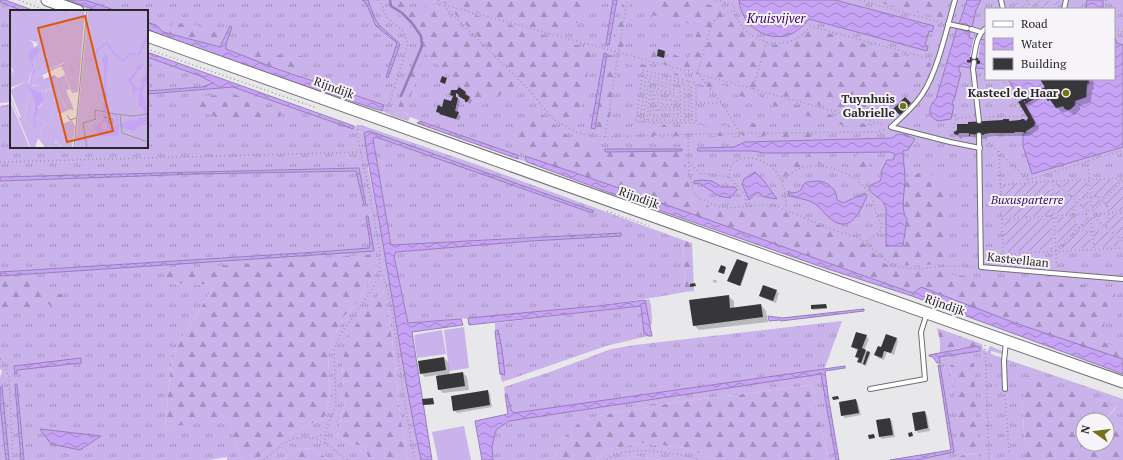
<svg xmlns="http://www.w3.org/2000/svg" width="1123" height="460" viewBox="0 0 1123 460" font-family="'PT Serif',serif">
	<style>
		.grass { fill: url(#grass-tufts); fill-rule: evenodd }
		.forest { fill: url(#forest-firs) }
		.garden { fill: url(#garden-furrows) }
		.pitch { fill: #cab3ea }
		.water { fill: url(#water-waves); stroke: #977eb8 }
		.pier { fill: #e8e7ea }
		.shadow { fill: #0003 }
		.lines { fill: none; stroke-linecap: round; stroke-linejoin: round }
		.stream { stroke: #977eb8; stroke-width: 2.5 }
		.building { fill: #373639 }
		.lane-casing { stroke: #6f6e71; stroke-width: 6 }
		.secondary-casing { stroke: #6f6e71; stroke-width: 13 }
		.path { stroke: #9d9c9f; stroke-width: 1.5; stroke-dasharray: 1 3; stroke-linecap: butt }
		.lane { stroke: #fff; stroke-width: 4 }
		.secondary { stroke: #fff; stroke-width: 11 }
		.poi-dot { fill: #737216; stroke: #f6f4f8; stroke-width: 1.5 }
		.labels { text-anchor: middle; stroke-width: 4; stroke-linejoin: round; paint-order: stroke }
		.street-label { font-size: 12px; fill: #272628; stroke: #f6f4f8 }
		.poi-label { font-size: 12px; font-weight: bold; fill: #272628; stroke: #f6f4f8; text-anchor: end }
		.park-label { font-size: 12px; font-style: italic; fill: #3d0267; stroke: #f6f4f8 }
		.water-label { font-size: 13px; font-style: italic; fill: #3b0065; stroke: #f6f4f8 }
		.inset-river { fill: none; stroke: #c7a3f6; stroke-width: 2 }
		.inset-road { fill: none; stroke: #9b9a9c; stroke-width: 1 }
		.view { fill: #de560d; fill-opacity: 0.15; stroke: #de560d; stroke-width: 2 }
		.inset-edge { fill: none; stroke: #272628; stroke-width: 2 }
	</style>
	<defs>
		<pattern id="grass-tufts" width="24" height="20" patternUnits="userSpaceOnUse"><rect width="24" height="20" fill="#cab3ea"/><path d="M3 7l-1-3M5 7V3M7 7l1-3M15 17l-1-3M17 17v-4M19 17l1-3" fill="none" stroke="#a491be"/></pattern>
		<pattern id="forest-firs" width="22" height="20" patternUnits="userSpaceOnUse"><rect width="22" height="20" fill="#cab3ea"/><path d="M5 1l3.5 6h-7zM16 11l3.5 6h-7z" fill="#a491be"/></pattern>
		<pattern id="garden-furrows" width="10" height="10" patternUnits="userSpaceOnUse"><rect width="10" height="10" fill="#cab3ea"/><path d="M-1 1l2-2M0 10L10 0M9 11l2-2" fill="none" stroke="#a491be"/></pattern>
		<pattern id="water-waves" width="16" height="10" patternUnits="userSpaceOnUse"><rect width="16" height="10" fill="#c7a3f6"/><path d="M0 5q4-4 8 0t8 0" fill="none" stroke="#a285c7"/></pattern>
	</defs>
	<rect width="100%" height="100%" fill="#e8e7ea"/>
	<!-- grass -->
	<g class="grass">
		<path d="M60,0h1063v367l-600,-217 4,12 -9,-3 -1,-4 -107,-38 -11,-11 -4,11 -13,-6 2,-6 -89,-31 2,-3 -49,-17 -2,4 -20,-9v-3l-55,-20 -11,4 -4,-5 -1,6 1,2 -9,-3v-19h-54zM986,9h128v70h-128z"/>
		<polygon points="0,2 23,11 11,11 11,102 0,103"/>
		<polygon points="147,57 200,76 213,84 202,87 147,91"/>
		<path d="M233,87l120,42 1,-3 7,-1 117,40 205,75 2,52c-92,17 -185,24 -277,31l-14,-68 2,-3 135,-11 89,-5v-3l-229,12 -18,-107 3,-1 94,33 -101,-39 -1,37 16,79 28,169 9,44h-13l-7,-39 -10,-91 -8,-40 -41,75 3,35 -8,37 28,11 4,12h-39l-19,-12 -17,2 -14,10h-24l32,-25 36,-17 6,-22 -2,-45 16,-35 12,-12 21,-35 -213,14 51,2 -43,69 -7,74 62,-11 15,43h-16h1v-3l-19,3h-184l-7,-76 -1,15 5,61h-12l-7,-73h-2v-10l2,-5 -2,-4v-92l373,-25 -7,-35 5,27 -1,5 -52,4 -318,20v-91l197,-7 159,-3 8,33h2l-7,-36 -359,9v-71l11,-2v43h136v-53zM81,359v4l-64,7z"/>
		<polygon points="642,306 644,333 648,336 606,346 502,382 500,374 504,375 498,331 495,331 495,323"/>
		<polygon points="842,321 824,370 514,413 511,410 507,394 505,394 504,387 550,372 611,349 635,345"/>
		<path d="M990,346l12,5v3l-11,-3v3l132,45v28l-16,3 -1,-10 10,-13 -94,-4 3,41v16h-46l-1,-7 -15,2 -11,5h-36l38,-8 -15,-95 41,-6 3,-2 4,3zM974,364l-11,84 -13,-82z"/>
		<polygon points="821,374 836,460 828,460 812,385 672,403 609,414 582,420 564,439 553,460 493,460 492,447 496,430 509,421"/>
		<polygon points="0,403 6,460 0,460"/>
		<polygon points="641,443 686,448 716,460 661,460 637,456 625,460 597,460 604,450"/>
	</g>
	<!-- forest -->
	<g class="forest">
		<polygon points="391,0 405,0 415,12 428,5 438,4 518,84 481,106 425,53 405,113 410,117 408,121 395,117 420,43 413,28 393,8"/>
		<polygon points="441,0 594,0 582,10 582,23 562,23 562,36 446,4"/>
		<polygon points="623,0 630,0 625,31 629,36 621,50 614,47"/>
		<path d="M646,0c27,0 57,0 81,10 9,4 12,17 19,24 14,14 41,15 56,3 4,-2 6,-6 9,-9l120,35 -1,7 -5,15 -18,-5 -11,8 -13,4 -2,3v4l5,6 1,5 -9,10 -243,-63 4,-10 19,2 -1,7 10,3 2,-7 19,9 10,-32 -22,-12 -8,3 -15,-5 -3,8 -4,-5z"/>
		<polygon points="869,0 947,0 951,1 945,19"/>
		<polygon points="448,7 593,50 582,97 581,121 564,122 558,118 542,100"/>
		<polygon points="184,23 214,29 230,26 220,47 163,32 160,30 174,24"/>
		<path d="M257,50c7,2 16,5 23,5 8,1 17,-3 23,3l-1,5 -7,11 -49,-16 2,-5z"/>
		<polygon points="607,54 619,58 888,130 863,131 702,85 699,80 641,68 636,69 631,65 619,61 608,130 595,129"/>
		<polygon points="232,94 281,110 280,116 229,122 189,107 183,98"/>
		<path d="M535,108l19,17 14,11 20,6 5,11 8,1 5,-2 76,-1 3,3c1,38 10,57 51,56 13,-1 25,-3 37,-1 18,2 49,18 66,26 6,1 12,1 18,4 14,7 21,23 36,29 18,7 40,1 59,0v7l163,13 -1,27h-9l-2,27 20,7v10l-108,-36 -94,-36 -7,6 -389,-137 -6,-14 -12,-11z"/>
		<polygon points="742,120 757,124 762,121 771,131 809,131 814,140 777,140 771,134 763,136 743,136 740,132 744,129"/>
		<polygon points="650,124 666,125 667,130 682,133 684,133 684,137 674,136 675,140 663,140 664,136 654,135 653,141 647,141 648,131"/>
		<polygon points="692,125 701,125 713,128 728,125 736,131 739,136 712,136 706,130 693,131"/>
		<polygon points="860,152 867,152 869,163 870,175 862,175 847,164"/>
		<polygon points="813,153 819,153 821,163 815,164 808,155"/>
		<polygon points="804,158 806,164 791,171 782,178 779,172 786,165"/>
		<path d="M925,170l11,9h10l1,85c-27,-1 -44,9 -66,-11l5,-7 4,1 15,-6 2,-22c-6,-8 -3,-30 -2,-40z"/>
		<polygon points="800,172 805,177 799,175 794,178 790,184 795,187 792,189 787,187 786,183 790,177"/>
		<polygon points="683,240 692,243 694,291 685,292"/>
		<polygon points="375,254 377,269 356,304 344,316 328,351 330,396 324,418 288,435 256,460 242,460 227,418 165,428 172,354 215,285 164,283 164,270"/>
		<polygon points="39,277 43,293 62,294 64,306 54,309 44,300 45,310 0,313 0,280"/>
		<polygon points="383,289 391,330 401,421 408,460 369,460 365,448 337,437 345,400 342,365 348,335"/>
		<polygon points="649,299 651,305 652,324 650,325 645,300"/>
		<polygon points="937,328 982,344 983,349 980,351 980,347 959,348 940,353 940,341"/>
		<polygon points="974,363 978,446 962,449 950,365"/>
		<polygon points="1027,376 1116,406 1106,420 1083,420 1083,444 1107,444 1107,430 1123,427 1123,460 1025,460 1025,444 1022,403"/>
		<polygon points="812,385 828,460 716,460 686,448 641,443 604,450 597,460 553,460 564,439 581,420 609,414 672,403"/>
		<polygon points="311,448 330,460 280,460 294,450"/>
		<polygon points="979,453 979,460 952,460 963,455"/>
		<polygon points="637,456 661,460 625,460"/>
	</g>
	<!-- garden -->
	<g class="garden">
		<polygon points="1021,0 1025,0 1026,2 1015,9 1008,9"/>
		<polygon points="1042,1 1061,1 1061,5 1044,5 1042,9 1038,9 1037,6"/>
		<polygon points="1121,179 1103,199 1098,196 1091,195 1091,180"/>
		<polygon points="1087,180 1088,195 1078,200 1057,182"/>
		<polygon points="1050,182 1051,215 1003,217 1002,185"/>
		<polygon points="1123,182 1123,211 1110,211 1105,201"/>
		<polygon points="1055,185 1075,203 1071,214 1057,214"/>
		<polygon points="1088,197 1089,208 1087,209 1080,202"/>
		<polygon points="1091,197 1101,201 1094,208 1092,208"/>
		<polygon points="1110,214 1123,214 1123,240 1106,225"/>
		<polygon points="1072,217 1077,227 1058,247 1057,217"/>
		<polygon points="1051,218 1053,250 1005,252 1004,220"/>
		<polygon points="1088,220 1090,220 1090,231 1081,227"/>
		<polygon points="1104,228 1123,244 1123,246 1094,247 1094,233 1100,231"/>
		<polygon points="1079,229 1084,232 1090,233 1091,248 1061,249"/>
	</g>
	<!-- pitch -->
	<g class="pitch">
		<polygon points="464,327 469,368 449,371 444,330"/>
		<polygon points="442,330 446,354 417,358 414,335"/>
		<polygon points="464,426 471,460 438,460 432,432"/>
	</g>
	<!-- water -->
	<g class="water">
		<polygon points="0,0 5,0 35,11 23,11 0,2"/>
		<polygon points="68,0 85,0 117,11 98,11"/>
		<polygon points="362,0 368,0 374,17 379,25 400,44 388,78 386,77 397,43 376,26 366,3"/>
		<polygon points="613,0 617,0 609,45 606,44"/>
		<path d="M739,0h96l99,26 -2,6 -3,-1 -4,14 3,1 -1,5 -118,-32c-4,5 -8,9 -14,13 -24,14 -54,-5 -56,-32z"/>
		<polygon points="967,0 981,0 976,10 972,27 959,24"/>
		<polygon points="1087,0 1103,0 1103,9 1086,9"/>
		<polygon points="147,22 156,25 163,32 220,47 230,26 232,27 226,44 226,49 272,67 384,105 382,111 256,70 156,33 147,29"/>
		<path d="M957,28l13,5 -1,5 17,2v29l-10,-1v-5l3,1 1,-2 -2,-2v-2l-6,-1 -5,4 1,2 4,-1 -1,6 -12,-2v6l2,1 -7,27h-1l-1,4 2,1 -3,14 -13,2c-11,-5 -10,-15 -2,-22z"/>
		<path d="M1114,35l3,8 6,2v102l-91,27 -9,-28v-14l3,1v-2l8,-5 1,-4 -27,-43h32l8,13 -4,3 4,6 2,-2 6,9 7,-2c4,7 8,3 12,-2v-3l11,-4 1,-13 2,-1 -1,-4h26z"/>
		<polygon points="147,52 354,126 353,129 233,87 147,94 147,91 202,87 213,83 200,76 147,57"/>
		<polygon points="604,53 607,54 595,129 591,128"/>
		<polygon points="420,121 517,155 518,159 417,123"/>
		<path d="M369,131l225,80 -2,2 -216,-76 -3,2 18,106 230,-12v3l-90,5 -135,11 -2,4 14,67 53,-4 2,6 -51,7 20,128h-11c-15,-70 -25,-140 -37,-210 -6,-39 -15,-78 -20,-117z"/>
		<path d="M898,134l8,1 9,4 -7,11 -5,1c0,9 2,19 2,28 0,10 -5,33 2,40l-4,27h-17v-38c-4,-12 -11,-9 -17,-19l2,-4 9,-4 2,-5 -1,-4 6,-12h6l2,-6 -5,-2 -99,1h-26l-13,-2h-54l-1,-2 1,-1 36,-1 11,-5 147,-4z"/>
		<polygon points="606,149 682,149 682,151 606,152 604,150"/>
		<path d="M525,156c130,43 259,92 388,137l8,-6 94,36 108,36v15l-211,-78 -84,-27 -207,-72 -94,-35z"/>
		<polygon points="359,168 366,205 364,205 356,171 197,174 0,181 0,177"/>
		<polygon points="755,172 764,181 777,199 764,197 758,192 749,200 742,184 744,179"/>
		<polygon points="701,180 712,181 722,187 735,187 737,190 730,198 719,196 699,183 694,184 694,181"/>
		<path d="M818,181c10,1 19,8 19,19l6,3 22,-10 2,3c-6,13 -15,38 -35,24 -7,-5 -11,-12 -18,-17 -7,-4 -17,-5 -25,-7l-1,-5c5,3 8,2 13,-1l2,-5 4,-3z"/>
		<polygon points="366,216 368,216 374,251 0,276 0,272 318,252 369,248 370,243"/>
		<polygon points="645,300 652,336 648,336 644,333 641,306 469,325 468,318 597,306"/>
		<polygon points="864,309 864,311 781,321 780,320 769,321 768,316 782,318"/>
		<polygon points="498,330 502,349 505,375 500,374 495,331"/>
		<polygon points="976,346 980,347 980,351 939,357 940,363 937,363 933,357 929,356 929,355"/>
		<polygon points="81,358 81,363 17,370 16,374 15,374 14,366"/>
		<polygon points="938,365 940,365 954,452 916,460 890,460 951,450"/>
		<polygon points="845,366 845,368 825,371 828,395 839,460 836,460 821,374 509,421 496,430 492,447 493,460 482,460 475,421 508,414 505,394 507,394 511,410 514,413"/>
		<polygon points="15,384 17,384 24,460 21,460"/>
		<polygon points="0,387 2,387 9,460 6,460 0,403"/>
		<polygon points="40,429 101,436 80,450 51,444"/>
	</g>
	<!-- pier -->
	<polygon class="pier" points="974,38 981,39 978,58 970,57"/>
	<!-- shadow -->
	<g class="shadow">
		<polygon points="968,27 972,29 972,33 967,31"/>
		<polygon points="1041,79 1093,79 1094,89 1092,90 1091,102 1080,106 1080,110 1074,115 1068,111 1062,113 1055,105 1054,105 1049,100 1046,96 1027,107 1039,127 1038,130 1029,136 994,136 987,137 987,139 980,139 973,137 963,137 961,139 955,134 1004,121 1004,120 1009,120 1011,122 1026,122 1029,118 1020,102 1047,87"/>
		<polygon points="459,89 466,93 468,95 467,96 472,100 470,104 455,92"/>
		<polygon points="451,95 456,96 460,101 457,113 461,116 459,120 450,118 437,111 452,102 454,97"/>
		<polygon points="905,98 913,106 903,117 894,109"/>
		<polygon points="748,264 748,265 741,286 728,281"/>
		<polygon points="713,280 716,280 717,282 714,283"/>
		<polygon points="776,291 779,293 776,303 763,298 761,296"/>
		<polygon points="728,296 734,301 734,308 761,305 766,311 768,322 699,330 694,325"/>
		<polygon points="826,305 827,309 813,310 812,309"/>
		<polygon points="866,336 869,339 864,351 871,353 866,366 861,364 858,362 859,360 856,357 858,351 852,347"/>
		<polygon points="896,338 898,341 894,355 887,352 884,360 878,358 876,355 882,348"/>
		<polygon points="444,358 448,362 450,375 463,373 467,377 469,390 443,393 439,389 437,375 425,377 421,373"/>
		<polygon points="488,391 490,394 492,407 457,413 454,410"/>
		<polygon points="433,399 434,405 424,405 423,400"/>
		<polygon points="856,400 858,403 861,415 845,418 842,415"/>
		<polygon points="925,412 927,415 930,431 918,433 916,430"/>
		<polygon points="889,419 892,421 895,437 882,439 880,437 877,421"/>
	</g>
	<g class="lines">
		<!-- stream -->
		<polyline class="stream" points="390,0 391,6 402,13 412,23 421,36 422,46 401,96"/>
	</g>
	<!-- building -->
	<g class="building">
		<polygon points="658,49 665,51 664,58 657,56"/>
		<polygon points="970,57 978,58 978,60 980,61 980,63 979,64 967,62 967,60 970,60"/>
		<polygon points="442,76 447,78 445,84 440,82"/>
		<polygon points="1040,79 1088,79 1089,83 1087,84 1086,97 1075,101 1075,105 1071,109 1068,110 1065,109 1063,106 1056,108 1050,99 1048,101 1044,95 1048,91 1025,104 1035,123 1034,126 1026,131 1025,134 1024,132 1015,132 1014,133 990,133 984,134 984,135 970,134 970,136 969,136 969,133 959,133 958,135 954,134 954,132 957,130 957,124 968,124 968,122 1003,120 1003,119 1009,119 1009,121 1020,120 1022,119 1024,119 1026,121 1028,118 1018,102 1045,87"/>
		<polygon points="459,87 466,92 465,94 470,97 467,102 465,102 465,100 458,96 459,95 456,93 456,97 458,98 455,111 459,112 456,119 439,114 440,113 436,112 438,105 442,107 444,99 451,101 453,96 450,95 451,90 457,90"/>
		<polygon points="905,97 911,103 900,115 893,109"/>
		<polygon points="737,259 748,263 740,286 727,281"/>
		<polygon points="721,265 726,267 724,274 718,272"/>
		<polygon points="695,283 696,286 690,287 690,284"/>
		<polygon points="763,285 777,290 773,301 759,296"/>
		<polygon points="729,295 730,308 761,304 763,317 693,326 689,300"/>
		<polygon points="826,304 827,308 811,309 811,305"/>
		<polygon points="856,332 867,335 862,348 866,350 861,363 857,362 859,358 855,357 858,349 851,347"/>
		<polygon points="886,334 897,338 891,353 884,351 882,358 874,355 878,346 881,347"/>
		<polygon points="867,351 870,352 865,365 863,364"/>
		<polygon points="444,357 446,370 420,374 418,361"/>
		<polygon points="463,372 465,386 438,390 436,376"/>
		<polygon points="488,390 490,405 453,411 451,396"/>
		<polygon points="838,396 839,399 833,400 832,397"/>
		<polygon points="433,398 434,404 423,405 422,399"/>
		<polygon points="856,399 859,413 841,416 839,402"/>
		<polygon points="925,411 928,428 915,431 912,413"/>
		<polygon points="890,418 893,435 879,437 876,420"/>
		<polygon points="912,432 913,436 909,437 908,433"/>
		<polygon points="874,434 875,438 869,439 868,435"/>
	</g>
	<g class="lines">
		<!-- lane casing -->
		<g class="lane-casing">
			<g id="lane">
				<path d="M955,0c-8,27 -17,70 -32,93 -8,13 -21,24 -32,34l59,15 30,6"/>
				<polyline points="1001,0 1003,9"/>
				<polyline points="1064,9 1066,0"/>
				<polyline points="948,24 967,28"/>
				<polyline points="971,29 981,32"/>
				<path d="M974,57c2,-11 3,-22 12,-29"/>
				<polyline points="974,62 973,69 979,121"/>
				<polyline points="979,135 981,267 1123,279"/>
				<polyline points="870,389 925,379 921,332 927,313"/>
				<polyline points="1005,389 1004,361 1006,342"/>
			</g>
		</g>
		<!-- secondary casing -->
		<g class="secondary-casing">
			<g id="secondary">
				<polyline points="47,0 78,11"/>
				<polyline points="147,36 765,256 1123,382"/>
			</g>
		</g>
		<!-- path -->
		<g class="path">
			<polyline points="19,0 42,9"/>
			<polyline points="378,0 382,5 386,17 404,32 408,44 387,111"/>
			<polyline points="438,0 529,90 553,119 576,132 586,135 605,137 688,134 877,132 885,129"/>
			<path d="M716,0l18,5c1,7 2,14 7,20 17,23 53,25 69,1l121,33"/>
			<polyline points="860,0 942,23"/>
			<polyline points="1027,0 1029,4 1033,6 1037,4 1040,0"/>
			<polyline points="445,5 885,125"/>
			<polyline points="1019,9 1028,3"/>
			<polyline points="1105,9 1106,0"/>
			<polyline points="1114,29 1123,32"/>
			<polyline points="147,49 317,108"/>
			<polygon points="643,70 696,83 696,123 636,122"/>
			<polyline points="697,74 712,23 718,17 735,10"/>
			<polyline points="980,74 986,74"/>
			<polyline points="700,76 722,103 740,133"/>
			<polyline points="1002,79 1019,105"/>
			<polyline points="650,87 677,94"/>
			<polyline points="753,89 766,42"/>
			<polyline points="662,96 655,94 653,110 678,110 678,114 650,115 653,91 665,93 665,99 675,101"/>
			<polyline points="1024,102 1047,89"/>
			<polyline points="696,103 722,103"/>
			<polyline points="660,110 660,107 681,108"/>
			<polyline points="657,111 658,99 662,99 661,105 677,104 677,97 669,94"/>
			<polyline points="985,117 1024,116 1019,105 1020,104"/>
			<polyline points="644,120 692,120 691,86"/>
			<polyline points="647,120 651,83 677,90"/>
			<polyline points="640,122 646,75 684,83 685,117 689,118 688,81"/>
			<polyline points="643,122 649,79 680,87 681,117 651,117"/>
			<path d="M688,134l1,40 5,19 7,6 16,7 10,2 38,-3 11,1 63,26c10,2 19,4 26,10 10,8 17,18 29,23 16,7 36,2 53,1 9,0 19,1 28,1"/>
			<polyline points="952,136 956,118 973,117"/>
			<polyline points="605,137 627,0"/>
			<polyline points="986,140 1028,180"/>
			<polyline points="999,151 1003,254"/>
			<polyline points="1088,161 1091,209"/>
			<polyline points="0,162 361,152"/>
			<path d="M688,162l12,11 29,4c1,-4 1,-8 3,-12 7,-11 27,-7 35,-1 7,4 11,11 15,17 6,-5 13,-12 21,-14 24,-5 55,7 68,29 3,6 3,12 5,18 1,4 4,7 6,11l-2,6 -14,11"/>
			<polyline points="729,177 745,195 746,207"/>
			<polyline points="1028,180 1123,150"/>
			<polyline points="782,181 785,192 786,208"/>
			<polyline points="1053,181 1087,211"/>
			<polyline points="1000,185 1053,181 1123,178"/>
			<circle cx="1091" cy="214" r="18"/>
			<polyline points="1094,210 1123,180"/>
			<polyline points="607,211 649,226"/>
			<polyline points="1086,214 1089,210 1092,210 1095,212 1095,217"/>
			<polyline points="1086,214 1089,219 1094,217"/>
			<polyline points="1096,214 1123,212"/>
			<polyline points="1052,216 1052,214 1054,214 1053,181"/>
			<polyline points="1094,217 1123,242"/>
			<polyline points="1054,218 1057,268"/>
			<polyline points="1002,219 1052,216 1052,218 1056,218 1056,216 1086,214"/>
			<polyline points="1091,219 1094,249"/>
			<polyline points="1056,251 1088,218"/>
			<polyline points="987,255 1123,248"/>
			<path d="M381,271c10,23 12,50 16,75 5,38 10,76 18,114"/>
			<polyline points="778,320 781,317"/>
			<polyline points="985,345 989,460"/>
			<polyline points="0,359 2,360 9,377 13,460"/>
			<polyline points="987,387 999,385"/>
			<polyline points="1005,395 1009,452"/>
			<polyline points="313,438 326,444 348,460"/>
			<polyline points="326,444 324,434 336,406 334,350 341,333 371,291 379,277 380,253 369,190 357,134 359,122"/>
			<polyline points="264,460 283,444 295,438 313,438 324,434"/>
			<path d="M607,460c18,-17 71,-7 93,0"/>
		</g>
		<!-- lane -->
		<use href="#lane" class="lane"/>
		<!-- secondary -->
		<use href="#secondary" class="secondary"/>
	</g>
	<!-- markers -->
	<g class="poi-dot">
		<circle cx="1066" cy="93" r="4"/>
		<circle cx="903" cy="106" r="4"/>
	</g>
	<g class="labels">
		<!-- street labels -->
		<g class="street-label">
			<text transform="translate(334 88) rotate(20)" y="4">Rijndijk</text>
			<text transform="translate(639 198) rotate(20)" y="4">Rijndijk</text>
			<text transform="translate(1018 260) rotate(6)" y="4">Kasteellaan</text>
			<text transform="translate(945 305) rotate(19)" y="4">Rijndijk</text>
		</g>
		<!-- poi labels -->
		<g class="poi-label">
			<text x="1058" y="97">Kasteel de Haar</text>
			<text x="895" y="103">Tuynhuis<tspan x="895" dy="14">Gabrielle</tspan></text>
		</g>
		<!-- park labels -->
		<g class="park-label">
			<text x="1027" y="204">Buxusparterre</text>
		</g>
		<!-- water labels -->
		<g class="water-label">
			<text x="776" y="23">Kruisvijver</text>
		</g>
	</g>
	<!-- overview -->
	<g transform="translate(10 10)">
		<rect width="138" height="138" fill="#e8e7ea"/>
		<path d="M0,0h61l-2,5 3,-5h13l-7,82 -6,1 -10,-27 7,-3 2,3 -1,-4 11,-6 -49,22 9,-3 3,5 10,-3 5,12 -3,-10 9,-4 5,14 -4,1 8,20 -6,-1 -10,5 5,11 9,-4 3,5 -3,22h-12l-1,-4v4h-11l9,-6 -17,-6 5,12 -7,-10 -3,10h-4l-21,-50v-3l9,22 5,2 4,-22 -4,-11 -14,4 17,-9 -17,7v-23l3,9 1,-14 -4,4zM17,29l11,2 1,12 -6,7 2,8 -6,15 2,5 7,4 4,11 -4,6 1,6 -4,2 2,17 -12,-13 4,-20 5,11 1,-9 -7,-21 5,-13 -4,-14 6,-5 -3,-9zM51,35l2,15h-13l-6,-6zM46,50l9,3 -29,12 13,-14zM22,75l25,1 9,22 -9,5 6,14 -22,6 -1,-4 9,-8 7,-16v-12l-6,-5 -8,3zM40,79l5,9 -1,6 -10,21 -5,-8 8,-16 -2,-10zM60,120l1,13 -9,-1 -1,4 -4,-3 6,-11zM78,0h60v138h-73zM0,91l20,47h-20z" fill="#cab3ea" fill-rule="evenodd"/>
		<path d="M138,26v23l-19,3 -1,7 -4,3 2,14 -6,10 -2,-26 -2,5 -8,2 2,-17 -3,-15 -5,1 -2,4 1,3 4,-2 -4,8 2,18 -6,-3 -2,4h-8l3,-7 -4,-3 4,-7 -7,-2 8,1 12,-16h5l8,11 8,6 5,-7 9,1zM50,30l9,21h-2l-17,-1 -6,-8 4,-2 -3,-6 16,1zM32,44l5,5 -1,5 -10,7 -1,-9 6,-3zM7,45l7,4 6,7 -3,14 -6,2 -11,-17zM50,50l5,2 -30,14 14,-15zM74,61l3,2 -3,7 3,9 -5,4 -1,19 10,3 -10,5 3,17h-6l-1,6 5,-70zM85,69l2,9h3l-1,-6 4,1 -3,12 3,4 -1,14 -7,-4v-14l-1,15 -1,-3 1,-26 -7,-1zM98,71h9l-1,24 -6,8h-3v-13l3,-5 -3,-4zM40,74l7,2 9,23 -9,4 7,14 -23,7 -1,-5 9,-8 7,-16v-12l-6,-5 -8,3 -10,-5zM13,75l4,1 1,11 -4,22 -2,1 -12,-30zM39,79l6,3 -1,12 -7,18 -7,5 -3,-8 10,-18 -2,-9zM19,90l5,12 3,22 -12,-13zM130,98l6,6 -3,5 -3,-2 -3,4 -14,-4 22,-2 -12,-1zM63,120l-1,10h-3l2,4 -6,3 -3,-4 -1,3 -3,-2 -3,-10 2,-3zM42,123l4,12 -2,-2v2l-9,3 -5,-12zM88,125l3,13h-8l5,-8 -11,8 -1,-10z" fill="#cab3ea"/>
		<path d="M81,113l4,12 -3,3 -4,-1 -3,-12zM101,124l2,14h-12l-1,-12z" fill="#cab3ea"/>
		<path d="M16,28l10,2 3,5v8l-6,7 2,10 -6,13 2,5 10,5 3,6 -6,9 1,7 -4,2 2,17 -4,-13 2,-18 -7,-18 5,-16 -5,-16 10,-8 -2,-3zM96,43l3,7 -2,5 -1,26 3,5 -3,3v13h-3l1,-13 -3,-4 3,-4v-26l-2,-5zM71,46l-3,26 2,-24 -10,4 7,23 -8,-22 -7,3 1,5 -2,-5 -19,9 2,4 10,-4 4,3 -2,1 13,32 -1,-1 -9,4 4,10 9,-4 2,5 -2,-4 -9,4 -4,-10 -1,-2 10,-4 -13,-30 -11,1 -3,-5 -9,3zM134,54l-12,15 1,5 5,5 -6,5 1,-7 -6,-6 9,-10 1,-6zM138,54v15l-6,13 6,19v14l-6,-1 -8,7 -15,-4 -1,9h-19l-6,-10 10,-6v-4h-6l1,-2h19l2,11 11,-5 7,1 3,-4 3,2 3,-5 -7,-9v-17l4,-2 -3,-5 6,-7zM96,105l10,1 -1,10 -5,1 -2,-3 -2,1 2,4h-5l-2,-4 3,-3 3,1z" fill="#c7a3f6" fill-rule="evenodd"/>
		<path class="inset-river" d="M75,49l7,1 6,-11 9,-6 10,14 7,4 5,-7h10l9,-19"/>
		<path class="inset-road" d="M106,104l17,2 15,-2M110,104l2,19 26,9M57,105l3,5 6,-2M94,107l9,2v5l-5,-1 1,-4M85,110v-10l21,4M64,138l13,-138M77,138l-4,-25 13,-4"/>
		<path class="view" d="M75,6l28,115 -46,11 -29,-114z"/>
		<rect width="138" height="138" class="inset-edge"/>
	</g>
	<!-- legend -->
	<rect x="985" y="8" width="130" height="72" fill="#f6f4f8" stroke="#a3a2a5"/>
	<rect x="993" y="21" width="20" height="6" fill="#ffffff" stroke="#a3a2a5"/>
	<text x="1021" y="28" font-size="12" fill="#272628">Road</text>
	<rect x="993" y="38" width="20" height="12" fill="url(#water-waves)" stroke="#a3a2a5"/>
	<text x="1021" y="48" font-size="12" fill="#272628">Water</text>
	<rect x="993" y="58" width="20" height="12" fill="#373639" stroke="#a3a2a5"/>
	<text x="1021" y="68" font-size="12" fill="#272628">Building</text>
	<!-- north arrow -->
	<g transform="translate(1095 432) rotate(284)"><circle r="19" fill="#f6f4f8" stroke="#a3a2a5"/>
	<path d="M0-3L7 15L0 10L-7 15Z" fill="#737216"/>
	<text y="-6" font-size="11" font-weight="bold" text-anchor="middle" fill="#272628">N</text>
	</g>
</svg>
